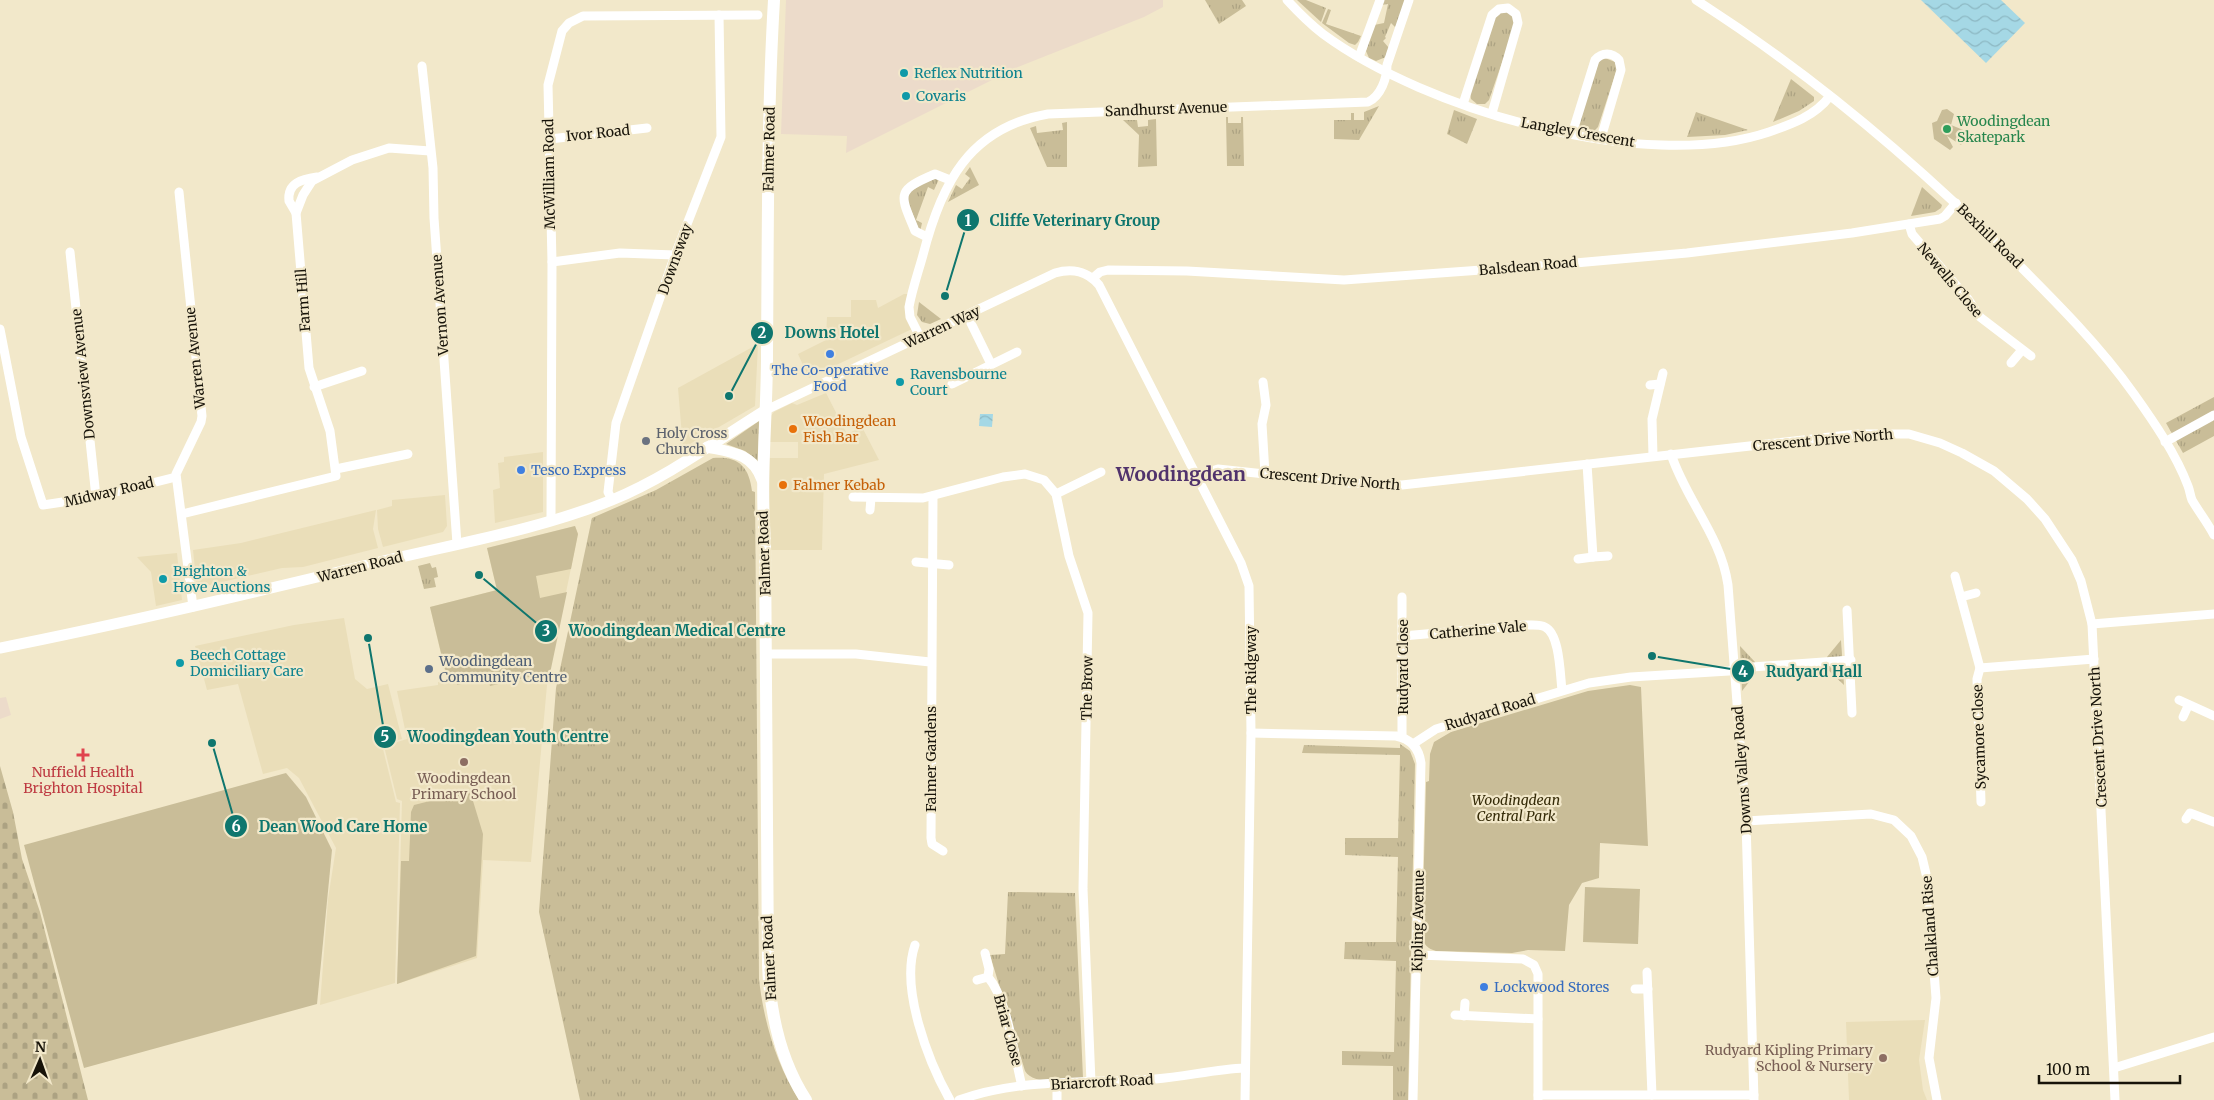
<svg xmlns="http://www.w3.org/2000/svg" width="2214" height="1100" viewBox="0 0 2214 1100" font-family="Merriweather,serif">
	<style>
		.built { fill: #eadeb9 }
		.industrial { fill: #ecdbca }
		.grass { fill: url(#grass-tufts) }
		.cemetery { fill: url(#cemetery-stones) }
		.park { fill: #c9bd98 }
		.water { fill: url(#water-waves) }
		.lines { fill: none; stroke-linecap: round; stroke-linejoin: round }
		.minor { stroke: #fff; stroke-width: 9 }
		.tertiary { stroke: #fff; stroke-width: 11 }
		.secondary { stroke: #fff; stroke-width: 12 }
		.culture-dot { fill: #0f9aa8; stroke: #f2e8ca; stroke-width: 2 }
		.leisure-dot { fill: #2e9e5b; stroke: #f2e8ca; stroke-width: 2 }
		.shop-dot { fill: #3f7fe0; stroke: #f2e8ca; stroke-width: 2 }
		.food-dot { fill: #e8710a; stroke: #f2e8ca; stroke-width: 2 }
		.worship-dot { fill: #6b7280; stroke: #f2e8ca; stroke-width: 2 }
		.service-dot { fill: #5c6f8a; stroke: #f2e8ca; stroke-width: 2 }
		.health-dot { fill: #e0444e; stroke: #f2e8ca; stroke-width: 2 }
		.education-dot { fill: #8d6e63; stroke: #f2e8ca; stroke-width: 2 }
		.labels { text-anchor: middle; stroke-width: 4.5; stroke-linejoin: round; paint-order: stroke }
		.culture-label { font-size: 14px; fill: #0d838f; stroke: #f2e8ca; text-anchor: start }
		.street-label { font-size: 14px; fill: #171309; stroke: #f2e8ca }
		.leisure-label { font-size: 14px; fill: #27864d; stroke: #f2e8ca; text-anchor: start }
		.shop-label { font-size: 14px; fill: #366cbe; stroke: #f2e8ca; text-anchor: start }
		.food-label { font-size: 14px; fill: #c56008; stroke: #f2e8ca; text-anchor: start }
		.worship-label { font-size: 14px; fill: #5b616d; stroke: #f2e8ca; text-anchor: start }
		.service-label { font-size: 14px; fill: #4e5e75; stroke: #f2e8ca; text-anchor: start }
		.health-label { font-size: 14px; fill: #be3a42; stroke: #f2e8ca }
		.education-label { font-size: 14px; fill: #785e54; stroke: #f2e8ca }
		.park-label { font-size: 14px; font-style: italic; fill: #352b08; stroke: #f2e8ca }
		.district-label { font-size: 19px; font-weight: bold; fill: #50326c; stroke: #f2e8ca }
		.leader { fill: none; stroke: #0f766e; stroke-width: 2 }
		.callout-dot { fill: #0f766e; stroke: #f2e8ca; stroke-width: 2 }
		.mark-label { font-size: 15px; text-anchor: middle; font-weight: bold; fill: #fff }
		.callout-label { font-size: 15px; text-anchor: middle; font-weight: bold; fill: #0f766e; stroke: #f2e8ca; stroke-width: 4.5; stroke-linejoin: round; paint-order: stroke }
	</style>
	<defs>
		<pattern id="grass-tufts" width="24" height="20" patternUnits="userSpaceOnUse" patternTransform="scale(1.25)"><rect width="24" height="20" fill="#c9bd98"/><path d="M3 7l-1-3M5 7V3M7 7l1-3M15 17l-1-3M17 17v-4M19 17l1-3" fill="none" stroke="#aca282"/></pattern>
		<pattern id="cemetery-stones" width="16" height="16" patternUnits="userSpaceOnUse" patternTransform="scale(1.25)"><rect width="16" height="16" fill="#c9bd98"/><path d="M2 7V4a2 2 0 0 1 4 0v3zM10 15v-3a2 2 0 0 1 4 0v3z" fill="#aca282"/></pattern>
		<pattern id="water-waves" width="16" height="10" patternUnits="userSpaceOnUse" patternTransform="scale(1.25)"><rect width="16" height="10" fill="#a5d8e5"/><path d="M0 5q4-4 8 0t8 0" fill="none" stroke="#8db8c3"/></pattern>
	</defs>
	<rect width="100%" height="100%" fill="#f2e8ca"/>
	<!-- built -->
	<g class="built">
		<polygon points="904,294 911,294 912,329 809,378 798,354 826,340 827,317 851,317 851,300 876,300 878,308"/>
		<polygon points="758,344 755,406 683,448 678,388"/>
		<polygon points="826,393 847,434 862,427 879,460 824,474 822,550 769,550 769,458 798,458 798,442 770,442 770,417 774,412 792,403 797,405"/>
		<polygon points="543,452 543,512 495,523 493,490 500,488 498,463 504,462 504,457"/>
		<polygon points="445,495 447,526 443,532 383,547 378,529 377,510 392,506 392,500"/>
		<polygon points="376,510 373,529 378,548 303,567 282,568 197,588 193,550 241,543"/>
		<polygon points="575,526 578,534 547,685 531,862 483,860 477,958 397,984 402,801 397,799 384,746 407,739 397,691 438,685 438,682 447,680 430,607 497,590 487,548"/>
		<polygon points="177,553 182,600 156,606 151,572 137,557"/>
		<polygon points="344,618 355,679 367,689 388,684 402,739 382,745 396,802 400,803 395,983 320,1005 328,899 336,848 299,778 287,768 263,774 238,684 207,690 195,646 294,625"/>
		<polygon points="1925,1020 1919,1060 1923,1090 1927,1100 1849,1100 1846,1022"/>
	</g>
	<!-- industrial -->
	<g class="industrial">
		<polygon points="786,0 1163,0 1163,7 1144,17 1018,67 846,153 847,136 781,134"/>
		<polygon points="6,697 11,715 0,719 0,698"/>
	</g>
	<!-- grass -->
	<g class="grass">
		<polygon points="1205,0 1242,0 1246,6 1219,24"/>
		<polygon points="1297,0 1306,0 1326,8 1321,22"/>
		<polygon points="1383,0 1405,0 1397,25 1395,27 1391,23 1385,37 1386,38 1383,41 1389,48 1386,57 1376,61 1369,58 1366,51 1374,25 1384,23 1388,4 1381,5"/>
		<polygon points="1328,9 1331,10 1326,24 1361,36 1358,42 1355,45 1349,43 1322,23"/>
		<polygon points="1504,10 1512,14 1515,25 1489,100 1485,104 1477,104 1471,99 1470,93 1496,15"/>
		<polygon points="1605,58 1615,62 1617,69 1598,127 1592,133 1586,132 1578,124 1599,61"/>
		<polygon points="1791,79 1814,97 1814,101 1799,111 1773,122"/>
		<polygon points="1379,106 1359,140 1334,139 1334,120 1351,120 1351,113 1354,113 1354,120 1364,120 1364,112"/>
		<polygon points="1454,110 1477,119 1467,144 1447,134"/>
		<polygon points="1696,112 1748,130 1725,135 1687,137"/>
		<polygon points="1226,117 1228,117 1228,123 1241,123 1241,117 1243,117 1244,166 1227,166"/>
		<polygon points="1156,119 1157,166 1138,167 1139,135 1123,120 1137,120 1138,127 1148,126 1148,120"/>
		<polygon points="1067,122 1067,167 1047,167 1030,128 1036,126 1037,133 1063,130 1062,123"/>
		<polygon points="970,167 979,185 948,202 956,185 962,189 970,178 965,174"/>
		<polygon points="933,177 940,177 934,190 928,187 916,220 922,223 920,232 905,195"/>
		<polygon points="1922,187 1942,205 1941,208 1935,212 1911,216"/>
		<polygon points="919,302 941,319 930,324 922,322 917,315"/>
		<polygon points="2214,397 2214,436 2183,453 2166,423"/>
		<polygon points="759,421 758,461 745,451 726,444"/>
		<path d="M713,458c25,-2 36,8 39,33l3,1 4,487c5,44 17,84 40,121h-219l-41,-188 17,-224 36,-170 64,-28z"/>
		<polygon points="430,563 432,568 436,567 438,577 434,578 436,587 424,589 418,566"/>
		<polygon points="1841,640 1844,685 1826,668 1827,657"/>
		<polygon points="1740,646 1755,662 1756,673 1742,691"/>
		<polygon points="1400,744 1410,751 1415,764 1408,1100 1393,1100 1393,1066 1342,1065 1342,1051 1394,1052 1396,961 1344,959 1345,942 1396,942 1398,857 1345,855 1345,838 1398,838 1400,755 1302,753 1304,745 1400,748"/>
		<path d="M1008,892l67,1 8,185c-16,1 -48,9 -58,-7l-35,-116 15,-1z"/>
	</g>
	<!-- cemetery -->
	<polygon class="cemetery" points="0,766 13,812 22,859 40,912 88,1100 0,1100"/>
	<!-- park -->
	<g class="park">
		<polygon points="1947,109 1954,114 1951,125 1971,133 1968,139 1955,133 1964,141 1961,145 1947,136 1953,147 1950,150 1934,139 1932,123 1937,121 1942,110"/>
		<polygon points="575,526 578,534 571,569 536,576 540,598 567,592 548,683 542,684 533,676 490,686 488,678 457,685 455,676 447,678 430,607 497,590 487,548"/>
		<path d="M1630,685l11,2 7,159 -48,-3 -1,35 -17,5 -13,22 -4,46 -37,-1 -16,3 -76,-2c-8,-2 -13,-7 -14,-15l4,-154 3,-1 1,-27 4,-12 17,-10 137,-41z"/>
		<polygon points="286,773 306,797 332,850 317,1004 84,1068 24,845"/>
		<polygon points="470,791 483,834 476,956 397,984 401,861 409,861 411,812 414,805"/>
		<polygon points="1585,887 1640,889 1638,944 1583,942"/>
	</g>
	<!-- water -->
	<g class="water">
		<polygon points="1921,0 2001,0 2025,23 1986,63"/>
		<polygon points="980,414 993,414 992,427 979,426"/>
	</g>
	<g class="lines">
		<!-- minor -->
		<g class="minor">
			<path d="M1287,0c11,12 23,24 36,34 103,76 322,140 446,98 23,-8 46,-16 61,-36"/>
			<path d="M1696,0c116,74 222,164 319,261 42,42 85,85 119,133 20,28 42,60 54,92 2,5 2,9 4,14 7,12 15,22 22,35"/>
			<polyline points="1359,57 1380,0"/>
			<polyline points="422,66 433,168 434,218 457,544"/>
			<polyline points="1463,104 1492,15 1499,9 1508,8 1516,14 1518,23 1492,113"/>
			<path d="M1572,134l23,-74c7,-8 17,-8 24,0l2,10 -20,68"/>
			<polyline points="550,139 647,128"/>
			<polyline points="179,192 202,416 201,422 176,474 193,607"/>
			<path d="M296,213l-7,-12c-2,-18 13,-22 28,-24"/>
			<polyline points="1909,224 1912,234 1968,299 1980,317 2031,356"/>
			<path d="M927,237l-12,-6c-15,-37 -20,-40 20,-57l15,6"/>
			<polyline points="70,252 96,497"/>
			<polyline points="552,262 620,253 675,255"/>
			<polyline points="1093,278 1100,272 1108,270 1187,271 1344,280 1564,264 1687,253 1852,233 1940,219 1945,216 1956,203"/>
			<polyline points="967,315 991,364"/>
			<polyline points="0,329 21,437 43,505 96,497 176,477"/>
			<path d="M920,337l-10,-20 -1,-10c3,-17 9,-34 14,-52 18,-70 45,-127 125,-141l320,-12c13,-6 19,-24 19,-37l22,-65"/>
			<polyline points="2011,363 2022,350"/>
			<polyline points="1263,382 1266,405 1262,424 1265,474"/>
			<polyline points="952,384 1017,352"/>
			<polyline points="1650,385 1660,384"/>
			<polyline points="314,387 362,371"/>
			<path d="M766,410l289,-137c18,-5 32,-2 44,12l142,278 8,23 2,147 -6,367"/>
			<polyline points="2165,442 2214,415"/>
			<path d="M1671,454c15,46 50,82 57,131l18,236 8,279"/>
			<polyline points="1653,456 1652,419 1663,373"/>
			<polyline points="1587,464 1593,557 1608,556"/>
			<polyline points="336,469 408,454"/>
			<polyline points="1196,476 1218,469 1349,483 1402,485 1857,434 1909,434 1940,443 1962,453 1994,471 2027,499 2045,519 2072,560 2081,581 2092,624 2115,1100"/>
			<polyline points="1056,494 1101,472"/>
			<polyline points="933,496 931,838 932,844 943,851"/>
			<polyline points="853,497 923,498 1003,477 1025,474 1044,480 1056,494 1069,556 1088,613 1083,889 1091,1082"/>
			<polyline points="612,500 608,492 616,423 675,255 721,137 719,15"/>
			<polyline points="870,510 871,498"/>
			<polyline points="182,514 336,476 330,431 309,368 296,213 303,195 312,181 352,160 389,148 430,151"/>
			<polyline points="551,519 552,262 548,85 562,31 569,23 583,16 758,15"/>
			<polyline points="1578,559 1593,557"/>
			<polyline points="916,562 949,565"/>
			<polyline points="1955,576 1980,668"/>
			<polyline points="1961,597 1976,593"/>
			<polyline points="1847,610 1852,713"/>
			<polyline points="2092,624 2214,614"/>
			<path d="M1403,636l123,-11c6,0 14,-1 19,2 15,7 15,48 17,63"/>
			<polyline points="765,654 856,654 930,662"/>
			<polyline points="2179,700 2214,716"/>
			<polyline points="2183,717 2188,706"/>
			<path d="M1251,733l145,3c15,3 23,12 25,27l-8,337"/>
			<polyline points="1402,737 1402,597"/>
			<polyline points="1413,744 1436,729 1589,683 1631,677 1729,671 1738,668 1851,660"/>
			<polyline points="1981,802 1977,679 1980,668 2094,659"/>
			<polyline points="2186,819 2190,813 2214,822"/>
			<polyline points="1746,821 1871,814 1894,820 1911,836 1922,857 1927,878 1936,998 1929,1058 1937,1100"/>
			<path d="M915,945c-15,43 13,116 35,155"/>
			<path d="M985,953l4,16 -1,8c20,23 26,79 34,109"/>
			<polyline points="1418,955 1523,959 1534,965 1538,974 1538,1100"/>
			<polyline points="1647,972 1652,1095"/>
			<polyline points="977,980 988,977"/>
			<polyline points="1635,989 1648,989"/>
			<polyline points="1455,1015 1538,1019"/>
			<polyline points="1464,1016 1465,1003"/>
			<polyline points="2114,1068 2214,1037"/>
			<polyline points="1057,1084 1057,1100"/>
			<polyline points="1538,1095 1754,1095"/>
			<path d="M959,1100c61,-22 132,-17 196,-21 30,-2 60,-10 90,-11"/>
		</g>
		<!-- tertiary -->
		<g class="tertiary">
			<path d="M707,447c24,5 46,6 55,33"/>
			<path d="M0,648c126,-25 251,-55 376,-85 78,-19 162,-33 236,-63 54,-22 104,-59 154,-90"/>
		</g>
		<!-- secondary -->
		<path class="secondary" d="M774,0c-7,118 -6,237 -7,355 0,62 -7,124 -2,185l3,425c2,47 12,95 38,135"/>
	</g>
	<!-- markers -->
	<g class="culture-dot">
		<circle cx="904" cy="73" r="5"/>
		<circle cx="906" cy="96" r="5"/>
		<circle cx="900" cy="382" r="5"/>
		<circle cx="163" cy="579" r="5"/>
		<circle cx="180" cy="663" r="5"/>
	</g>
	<circle class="leisure-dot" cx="1947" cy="129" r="5"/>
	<g class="shop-dot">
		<circle cx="830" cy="354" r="5"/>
		<circle cx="521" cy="470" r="5"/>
		<circle cx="1484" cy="987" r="5"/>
	</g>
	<g class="food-dot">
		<circle cx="793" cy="429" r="5"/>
		<circle cx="783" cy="485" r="5"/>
	</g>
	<circle class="worship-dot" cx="646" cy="441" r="5"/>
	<circle class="service-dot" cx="429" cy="669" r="5"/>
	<path class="health-dot" d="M80.5 747.5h5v5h5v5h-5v5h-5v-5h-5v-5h5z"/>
	<g class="education-dot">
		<circle cx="464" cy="762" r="5"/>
		<circle cx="1883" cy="1058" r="5"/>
	</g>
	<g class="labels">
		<!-- culture labels -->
		<g class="culture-label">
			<text x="914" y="78">Reflex Nutrition</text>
			<text x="916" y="101">Covaris</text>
			<text x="910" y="379">Ravensbourne<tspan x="910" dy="16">Court</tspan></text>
			<text x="173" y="576">Brighton &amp;<tspan x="173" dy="16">Hove Auctions</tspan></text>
			<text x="190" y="660">Beech Cottage<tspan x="190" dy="16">Domiciliary Care</tspan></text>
		</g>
		<!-- street labels -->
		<g class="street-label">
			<text transform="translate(1166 109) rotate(-2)" y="5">Sandhurst Avenue</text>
			<text transform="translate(1578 132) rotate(10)" y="5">Langley Crescent</text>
			<text transform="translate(598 133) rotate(-6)" y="5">Ivor Road</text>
			<text transform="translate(769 149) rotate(-89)" y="5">Falmer Road</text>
			<text transform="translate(549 174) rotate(-91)" y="5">McWilliam Road</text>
			<text transform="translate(1990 236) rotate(44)" y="5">Bexhill Road</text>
			<text transform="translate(675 259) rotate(-70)" y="5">Downsway</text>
			<text transform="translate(1528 266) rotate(-5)" y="5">Balsdean Road</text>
			<text transform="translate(1950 280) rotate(50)" y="5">Newells Close</text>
			<text transform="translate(303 300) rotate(-94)" y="5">Farm Hill</text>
			<text transform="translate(440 305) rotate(-94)" y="5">Vernon Avenue</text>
			<text transform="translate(942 327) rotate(-25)" y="5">Warren Way</text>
			<text transform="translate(195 358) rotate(-96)" y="5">Warren Avenue</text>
			<text transform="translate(83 374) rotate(-96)" y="5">Downsview Avenue</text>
			<text transform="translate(1823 440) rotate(-5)" y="5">Crescent Drive North</text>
			<text transform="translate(1330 479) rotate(5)" y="5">Crescent Drive North</text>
			<text transform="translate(109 492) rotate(-13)" y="5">Midway Road</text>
			<text transform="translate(764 553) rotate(-92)" y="5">Falmer Road</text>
			<text transform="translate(360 567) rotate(-14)" y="5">Warren Road</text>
			<text transform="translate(1478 630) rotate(-5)" y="5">Catherine Vale</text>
			<text transform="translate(1403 667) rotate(-90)" y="5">Rudyard Close</text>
			<text transform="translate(1251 670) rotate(-90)" y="5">The Ridgway</text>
			<text transform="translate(1087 688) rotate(-89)" y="5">The Brow</text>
			<text transform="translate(1490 712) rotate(-17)" y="5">Rudyard Road</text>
			<text transform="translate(1979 737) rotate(-92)" y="5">Sycamore Close</text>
			<text transform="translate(2098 737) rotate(-93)" y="5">Crescent Drive North</text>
			<text transform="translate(931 759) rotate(-90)" y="5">Falmer Gardens</text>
			<text transform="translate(1742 770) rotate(-94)" y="5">Downs Valley Road</text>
			<text transform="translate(1418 921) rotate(-89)" y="5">Kipling Avenue</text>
			<text transform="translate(1930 926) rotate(-94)" y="5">Chalkland Rise</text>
			<text transform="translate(769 958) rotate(-93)" y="5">Falmer Road</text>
			<text transform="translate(1008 1030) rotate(75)" y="5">Briar Close</text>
			<text transform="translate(1102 1082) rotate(-3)" y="5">Briarcroft Road</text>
		</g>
		<!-- leisure labels -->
		<g class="leisure-label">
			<text x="1957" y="126">Woodingdean<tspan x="1957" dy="16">Skatepark</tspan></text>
		</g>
		<!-- shop labels -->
		<g class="shop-label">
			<text x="830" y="375" text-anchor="middle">The Co-operative<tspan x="830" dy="16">Food</tspan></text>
			<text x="531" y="475">Tesco Express</text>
			<text x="1494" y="992">Lockwood Stores</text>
		</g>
		<!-- food labels -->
		<g class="food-label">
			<text x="803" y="426">Woodingdean<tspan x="803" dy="16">Fish Bar</tspan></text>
			<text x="793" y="490">Falmer Kebab</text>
		</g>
		<!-- worship labels -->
		<g class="worship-label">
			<text x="656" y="438">Holy Cross<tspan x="656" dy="16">Church</tspan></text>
		</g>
		<!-- service labels -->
		<g class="service-label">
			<text x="439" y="666">Woodingdean<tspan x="439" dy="16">Community Centre</tspan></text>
		</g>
		<!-- health labels -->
		<g class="health-label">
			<text x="83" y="777">Nuffield Health<tspan x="83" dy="16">Brighton Hospital</tspan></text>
		</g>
		<!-- education labels -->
		<g class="education-label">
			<text x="464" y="783">Woodingdean<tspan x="464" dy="16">Primary School</tspan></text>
			<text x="1873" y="1055" text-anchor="end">Rudyard Kipling Primary<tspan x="1873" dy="16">School &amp; Nursery</tspan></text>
		</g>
		<!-- park labels -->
		<g class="park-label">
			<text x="1516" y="805">Woodingdean<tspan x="1516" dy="16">Central Park</tspan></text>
		</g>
		<!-- district labels -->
		<g class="district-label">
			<text x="1181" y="481">Woodingdean</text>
		</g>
	</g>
	<!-- callouts -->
	<path class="leader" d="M945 296L968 220M729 396L762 333M479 575L546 631M1652 656L1743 671M368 638L385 737M212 743L236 826"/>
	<g class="callout-dot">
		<circle cx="945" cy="296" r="5"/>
		<circle cx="729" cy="396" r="5"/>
		<circle cx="479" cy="575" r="5"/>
		<circle cx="1652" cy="656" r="5"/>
		<circle cx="368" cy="638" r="5"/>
		<circle cx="212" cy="743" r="5"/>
		<circle cx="968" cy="220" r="12"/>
		<circle cx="762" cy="333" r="12"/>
		<circle cx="546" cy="631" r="12"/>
		<circle cx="1743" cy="671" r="12"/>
		<circle cx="385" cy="737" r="12"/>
		<circle cx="236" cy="826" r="12"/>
	</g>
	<g class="mark-label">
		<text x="968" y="226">1</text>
		<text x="762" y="338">2</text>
		<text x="546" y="636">3</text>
		<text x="1743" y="677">4</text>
		<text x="385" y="742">5</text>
		<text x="236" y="832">6</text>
	</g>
	<g class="callout-label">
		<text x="1075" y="226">Cliffe Veterinary Group</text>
		<text x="832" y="338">Downs Hotel</text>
		<text x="677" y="636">Woodingdean Medical Centre</text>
		<text x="1814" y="677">Rudyard Hall</text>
		<text x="508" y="742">Woodingdean Youth Centre</text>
		<text x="343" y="832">Dean Wood Care Home</text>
	</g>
	<!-- north arrow -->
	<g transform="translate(40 1060) rotate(2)" stroke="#f2e8ca" stroke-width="4" paint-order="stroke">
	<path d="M0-4L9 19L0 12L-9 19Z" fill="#171309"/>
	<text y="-8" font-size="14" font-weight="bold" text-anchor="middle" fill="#171309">N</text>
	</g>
	<!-- scale -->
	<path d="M2039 1075v8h141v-8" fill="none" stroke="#171309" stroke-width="2.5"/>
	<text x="2046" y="1075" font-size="15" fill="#171309" stroke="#f2e8ca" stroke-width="4" paint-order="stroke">100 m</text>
</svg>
